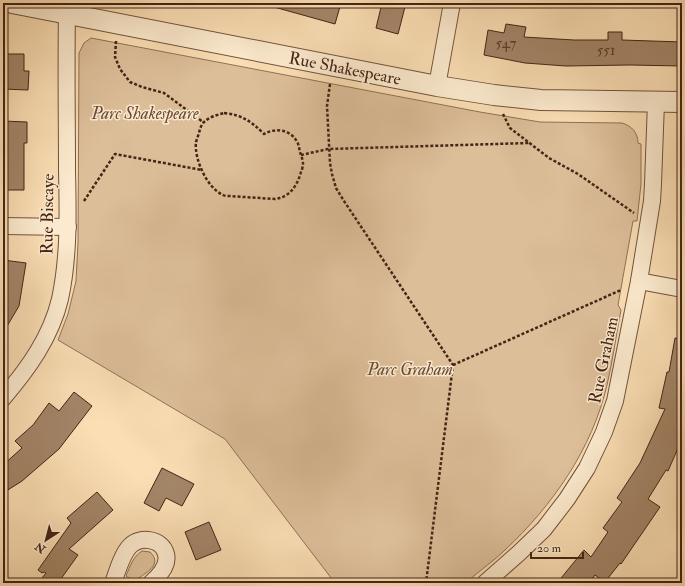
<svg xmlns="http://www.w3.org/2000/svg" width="685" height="586" viewBox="0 0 685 586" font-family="'IM FELL Double Pica',serif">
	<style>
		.green { fill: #dcbe99; stroke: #907157 }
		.building { fill: #a38568; stroke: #442415 }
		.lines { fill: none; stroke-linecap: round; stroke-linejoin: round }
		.minor-casing { stroke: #72523d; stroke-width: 18 }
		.tertiary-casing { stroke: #72523d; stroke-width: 22 }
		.path { stroke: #442415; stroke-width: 2.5; stroke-dasharray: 3 2; stroke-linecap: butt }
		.minor { stroke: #fceace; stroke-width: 16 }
		.tertiary { stroke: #fceace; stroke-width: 20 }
		.labels { text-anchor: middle; stroke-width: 3; stroke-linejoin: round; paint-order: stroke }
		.number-label { font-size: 15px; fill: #5c3c2a }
		.street-label { font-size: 17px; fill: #442415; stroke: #fceace }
		.park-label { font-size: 17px; font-style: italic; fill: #6a4a36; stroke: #fceace }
	</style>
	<rect width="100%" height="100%" fill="#fbdeb4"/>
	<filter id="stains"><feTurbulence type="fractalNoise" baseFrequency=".005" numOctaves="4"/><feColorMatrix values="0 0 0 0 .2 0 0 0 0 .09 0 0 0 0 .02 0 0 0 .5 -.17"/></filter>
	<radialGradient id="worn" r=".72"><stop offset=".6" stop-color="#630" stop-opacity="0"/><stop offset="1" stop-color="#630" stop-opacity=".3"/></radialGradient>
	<!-- green -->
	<g class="green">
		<path d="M91,38l389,74 60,10 82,1c10,3 16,10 16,20l3,1v40l-4,37h-4l-15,84 3,5c-5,25 -8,50 -14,75 -15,64 -54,120 -102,165 -11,11 -25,20 -37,31l-4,2h-129l-110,-144 -167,-99 10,-26 8,-33 2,-38 1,-190 5,-10z"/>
		<path d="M142,551l8,1c14,13 -6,22 -16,29l-8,-5c4,-10 7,-19 16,-25z"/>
	</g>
	<!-- building -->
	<g class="building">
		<polygon points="274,3 341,3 335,24 274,7"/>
		<polygon points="382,3 406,3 398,34 376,28"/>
		<polygon points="506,24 526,27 524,37 574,40 608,40 608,32 622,32 622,40 682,42 682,66 630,65 566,66 525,63 484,55 488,30 504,33"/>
		<polygon points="3,54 24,54 24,71 29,71 28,90 3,89"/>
		<polygon points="3,121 27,122 27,143 24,143 24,190 3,190"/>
		<polygon points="3,260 26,263 19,306 3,333"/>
		<polygon points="675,338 682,339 682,439 668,471 666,470 648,499 660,507 621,564 620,563 605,582 595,575 589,583 557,583 584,550 591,557 608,532 603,528 622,502 617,498 640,463 665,409 659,408 667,372 669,372"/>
		<polygon points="74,392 92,406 59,449 22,481 3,493 3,465 22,448 15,441 33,425 49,403 59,411"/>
		<polygon points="162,468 194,484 182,506 166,498 159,511 144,503"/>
		<polygon points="97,492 113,510 69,549 78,555 58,583 38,583 46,573 44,572 42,573 38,570 71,523 67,518"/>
		<polygon points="209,522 221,550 196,560 185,532"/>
	</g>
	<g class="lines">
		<!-- minor casing -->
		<g class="minor-casing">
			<g id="minor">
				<polyline points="437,86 452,3"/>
				<polyline points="3,226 68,227"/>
				<polyline points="639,281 682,289"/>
				<path d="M3,398c25,-29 48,-61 57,-99 9,-42 8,-85 7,-128 0,-52 -1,-105 0,-158"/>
				<path d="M113,583c4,-11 9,-29 17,-37 10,-10 32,-8 36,8 3,11 -7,22 -15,29"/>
				<polyline points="485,583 519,553 544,529 567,499 587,468 604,432 615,401 639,281 652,201 653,184 656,102"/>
			</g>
		</g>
		<!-- tertiary casing -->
		<g class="tertiary-casing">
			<polyline id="tertiary" points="12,3 437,86 494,95 541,100 682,102"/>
		</g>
		<!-- path -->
		<g class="path">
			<polyline points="116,41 115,57 120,69 130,82 142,87 164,93 203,122"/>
			<polyline points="330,84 327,106 330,163 332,174 336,188 344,201 453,365 426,583"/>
			<path d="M224,113c18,2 27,8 40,21 10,-6 25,-5 32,6 3,4 3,8 4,12 1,3 3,8 3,12 0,2 -1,6 -2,8 -4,14 -11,25 -26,27l-46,-3c-2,0 -4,0 -6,-1 -16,-7 -29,-36 -27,-53 1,-3 2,-6 3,-9 1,-4 2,-8 5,-11 5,-5 13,-7 20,-9z"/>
			<polyline points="503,114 510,128 549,158 578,174 634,213"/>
			<polyline points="301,155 328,149 529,143"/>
			<polyline points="84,201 115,154 202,170"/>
			<polyline points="453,365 621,290"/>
		</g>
		<!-- minor -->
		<use href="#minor" class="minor"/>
		<!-- tertiary -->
		<use href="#tertiary" class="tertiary"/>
	</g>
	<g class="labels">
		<!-- number labels -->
		<g class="number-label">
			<text x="506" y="48">547</text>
			<text x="606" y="55">551</text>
		</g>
		<!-- street labels -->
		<g class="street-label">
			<text transform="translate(345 68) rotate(11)" y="6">Rue Shakespeare</text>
			<text transform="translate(47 214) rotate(-89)" y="6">Rue Biscaye</text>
			<text transform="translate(603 360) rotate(-78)" y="6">Rue Graham</text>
		</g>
		<!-- park labels -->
		<g class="park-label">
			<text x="145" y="119">Parc Shakespeare</text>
			<text x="410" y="375">Parc Graham</text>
		</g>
	</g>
	<!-- margin -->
	<rect width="685" height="586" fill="none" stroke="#fbdeb4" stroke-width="16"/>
	<rect x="4" y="4" width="677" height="578" fill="none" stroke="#442415" stroke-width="2"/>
	<rect x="8" y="8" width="669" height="570" fill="none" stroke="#442415"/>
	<!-- north arrow -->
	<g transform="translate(46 540) rotate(216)" stroke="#fceace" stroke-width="3" paint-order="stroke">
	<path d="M0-3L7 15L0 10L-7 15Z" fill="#442415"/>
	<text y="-6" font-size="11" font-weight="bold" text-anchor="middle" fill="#442415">N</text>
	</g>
	<!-- scale -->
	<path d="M531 552v6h52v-6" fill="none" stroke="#442415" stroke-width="2"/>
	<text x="537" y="552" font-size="12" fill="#442415" stroke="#fceace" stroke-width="3" paint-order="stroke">20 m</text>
	<rect width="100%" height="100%" filter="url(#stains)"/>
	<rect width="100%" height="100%" fill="url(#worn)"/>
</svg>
